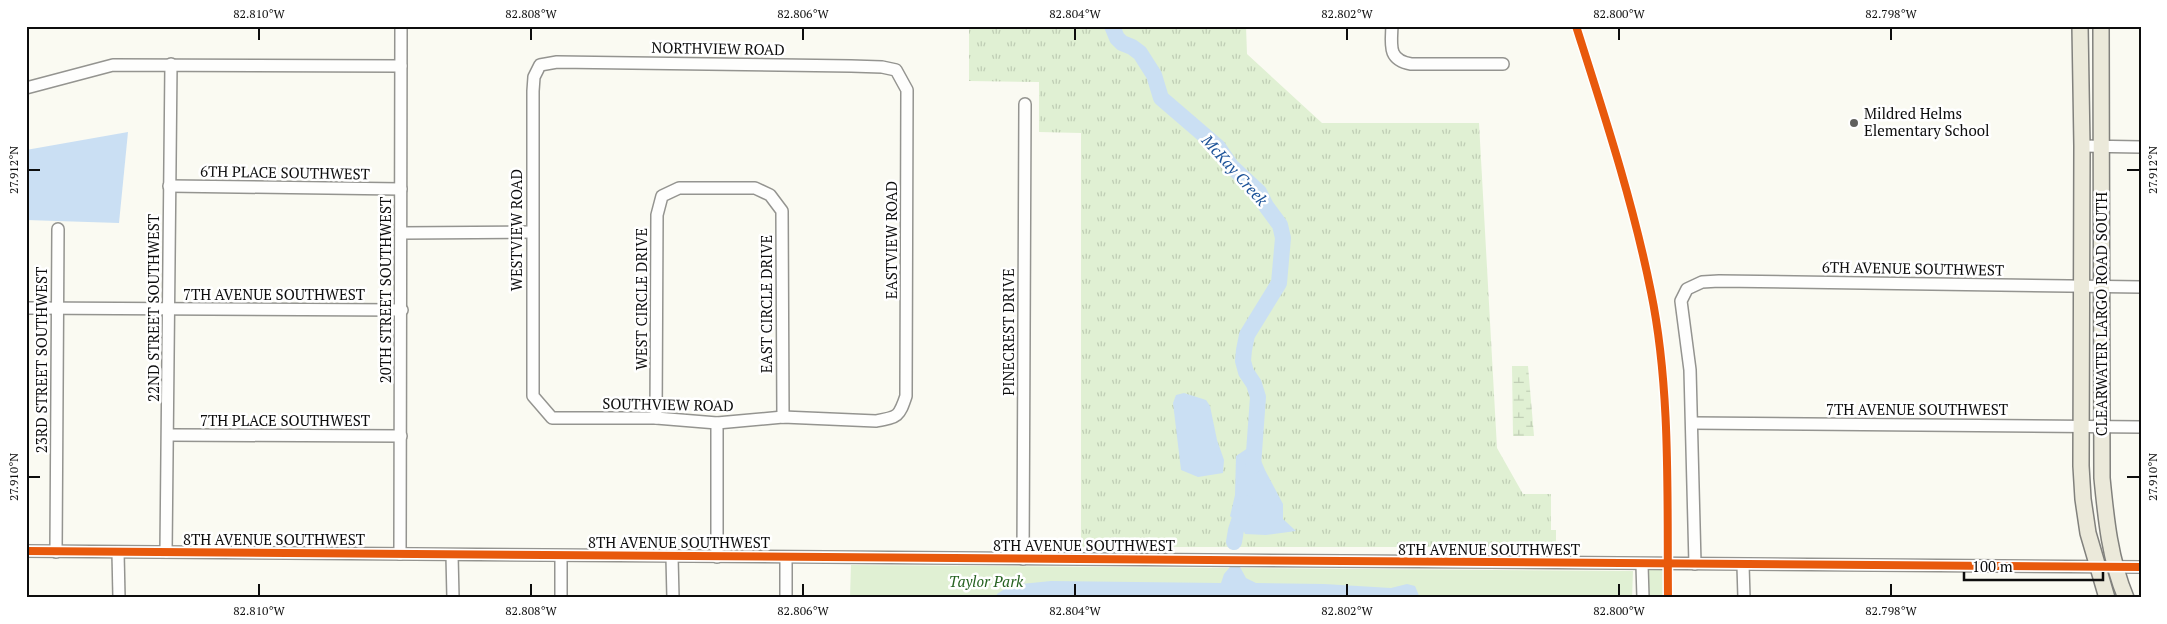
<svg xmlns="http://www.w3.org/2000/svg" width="2167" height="624" viewBox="0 0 2167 624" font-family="'PT Serif',serif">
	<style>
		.grass { fill: url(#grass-tufts) }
		.wetland { fill: url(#wetland-marsh) }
		.park { fill: #e0f0d3 }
		.water { fill: #cadff3 }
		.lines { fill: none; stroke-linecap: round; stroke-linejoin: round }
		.river { stroke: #cadff3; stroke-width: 16 }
		.minor-casing { stroke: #949490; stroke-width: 14 }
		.major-casing { stroke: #81817d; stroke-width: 18 }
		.minor { stroke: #fefefd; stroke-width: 11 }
		.major { stroke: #ebe9da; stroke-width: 15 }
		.cycleway-casing { stroke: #fff; stroke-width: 11 }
		.cycleway { stroke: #e8590c; stroke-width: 8 }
		.ticks { fill: none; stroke: #0d0d0d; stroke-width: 2 }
		.poi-dot { fill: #60605d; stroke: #fff; stroke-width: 2 }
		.labels { text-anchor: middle; stroke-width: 5; stroke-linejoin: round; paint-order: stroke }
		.street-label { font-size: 15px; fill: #0d0d0d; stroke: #fff }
		.poi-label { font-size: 15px; fill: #0d0d0d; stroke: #fff; text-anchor: start }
		.park-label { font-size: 15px; font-style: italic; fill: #266221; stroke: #fff }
		.water-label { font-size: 16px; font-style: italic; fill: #1d5399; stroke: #fff }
		.neatline { fill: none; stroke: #0d0d0d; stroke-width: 2 }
		.ticks-label { font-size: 12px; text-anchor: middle; fill: #0d0d0d }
	</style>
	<defs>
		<pattern id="grass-tufts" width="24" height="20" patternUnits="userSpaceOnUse" patternTransform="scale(1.25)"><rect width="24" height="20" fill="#e0f0d3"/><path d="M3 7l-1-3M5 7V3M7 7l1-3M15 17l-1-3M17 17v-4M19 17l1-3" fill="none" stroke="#bfcdb4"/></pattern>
		<pattern id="wetland-marsh" width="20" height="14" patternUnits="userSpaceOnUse" patternTransform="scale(1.25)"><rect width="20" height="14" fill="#e0f0d3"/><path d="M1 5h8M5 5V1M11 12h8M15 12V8" fill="none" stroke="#bfcdb4"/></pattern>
	</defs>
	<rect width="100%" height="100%" fill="#fafaf2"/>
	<!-- grass -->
	<polygon class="grass" points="969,26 1246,26 1247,54 1322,123 1479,123 1497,448 1523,494 1551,494 1551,530 1556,530 1556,547 1081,547 1081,133 1039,132 1039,82 969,81"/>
	<!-- wetland -->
	<polygon class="wetland" points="1512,366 1528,366 1534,436 1513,436"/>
	<!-- park -->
	<g class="park">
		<polygon points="851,565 1633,571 1632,598 850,598"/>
		<polygon points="1647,570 1663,570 1663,598 1648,598"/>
	</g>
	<!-- water -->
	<g class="water">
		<polygon points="128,132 119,223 26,220 26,150"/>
		<polygon points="1184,393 1206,400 1210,406 1217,440 1224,460 1223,473 1198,477 1181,470 1173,403 1176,395"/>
		<polygon points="1254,444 1265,470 1283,504 1283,519 1296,531 1266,535 1245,534 1242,527 1230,516 1235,495 1236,456"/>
		<polygon points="1230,567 1240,567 1246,578 1256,583 1324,584 1391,588 1407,584 1415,586 1420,598 996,598 997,594 1011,585 1051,581 1221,583 1224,574"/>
	</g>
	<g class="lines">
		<!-- river -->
		<g class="river">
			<polyline points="1112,26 1117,38 1122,43 1132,47 1140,53 1154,75 1161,98 1218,147 1231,166 1259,192 1266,206 1280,225 1283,238 1279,283 1247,335 1244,350 1243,361 1246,372 1254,384 1258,397 1253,466"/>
			<polyline points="1234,542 1236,530 1245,503"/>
		</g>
		<!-- minor casing -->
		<g class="minor-casing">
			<g id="minor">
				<path d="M1392,26c-1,20 -4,34 19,38h92"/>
				<path d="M557,62l294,4 31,1 14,3 11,20 -1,306c-7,21 -8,21 -30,25l-93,-4 -66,6 -61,-5h-104l-19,-22v-305l1,-14 6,-12z"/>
				<polyline points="26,88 113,65 401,66"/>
				<polyline points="2082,146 2141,147"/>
				<polyline points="169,186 401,189"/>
				<polyline points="402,233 532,232"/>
				<polyline points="26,308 402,310"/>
				<polyline points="656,418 657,215 662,196 679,188 755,188 770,195 782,211 783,417"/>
				<polyline points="717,423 717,557"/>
				<polyline points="1692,423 2141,427"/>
				<polyline points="169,435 401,436"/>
				<polyline points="26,551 2141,567"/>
				<polyline points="56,552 58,229"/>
				<polyline points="118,552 119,598"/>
				<polyline points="166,552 171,64"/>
				<polyline points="400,554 401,26"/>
				<polyline points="452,555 453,598"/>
				<polyline points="561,556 561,598"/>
				<polyline points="672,557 673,598"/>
				<polyline points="786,558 786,598"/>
				<polyline points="1023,559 1025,104"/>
				<polyline points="1695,564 1690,370 1681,301 1687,289 1702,282 1719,281 2141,287"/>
				<polyline points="1642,565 1643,598"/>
				<polyline points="1743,565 1744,598"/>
			</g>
		</g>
		<!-- major casing -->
		<g class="major-casing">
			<g id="major">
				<polyline points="2080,26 2082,146 2081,466 2083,499 2088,533 2107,598"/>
				<path d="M2101,26l1,452c4,41 8,82 24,120"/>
			</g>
		</g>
		<!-- minor -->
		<use href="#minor" class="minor"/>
		<!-- major -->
		<use href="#major" class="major"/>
		<!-- cycleway casing -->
		<g class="cycleway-casing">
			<g id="cycleway">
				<path d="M1576,26c28,88 57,176 75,266 20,97 16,207 17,306"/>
				<polyline points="26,551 2141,567"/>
			</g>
		</g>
		<!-- cycleway -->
		<use href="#cycleway" class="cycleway"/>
	</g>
	<!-- ticks -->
	<path class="ticks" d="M259,28v12M531,28v12M803,28v12M1075,28v12M1347,28v12M1619,28v12M1891,28v12M28,170h12M2127,170h13M28,477h12M2127,477h13M259,584v12M531,584v12M803,584v12M1075,584v12M1347,584v12M1619,584v12M1891,584v12"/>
	<!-- markers -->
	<circle class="poi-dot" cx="1854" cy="123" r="5"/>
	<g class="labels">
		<!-- street labels -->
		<g class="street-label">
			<text transform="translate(718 49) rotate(1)" y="5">NORTHVIEW ROAD</text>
			<text transform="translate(285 173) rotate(1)" y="5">6TH PLACE SOUTHWEST</text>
			<text transform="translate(517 230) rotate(-90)" y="5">WESTVIEW ROAD</text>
			<text transform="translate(892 240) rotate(-90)" y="5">EASTVIEW ROAD</text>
			<text transform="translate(1913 269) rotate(1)" y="5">6TH AVENUE SOUTHWEST</text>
			<text transform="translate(386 290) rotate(-90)" y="5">20TH STREET SOUTHWEST</text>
			<text x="274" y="300">7TH AVENUE SOUTHWEST</text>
			<text transform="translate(642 299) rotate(-90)" y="5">WEST CIRCLE DRIVE</text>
			<text transform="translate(767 304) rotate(-90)" y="5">EAST CIRCLE DRIVE</text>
			<text transform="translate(154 308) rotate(-90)" y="5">22ND STREET SOUTHWEST</text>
			<text transform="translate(2102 314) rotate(-90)" y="5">CLEARWATER LARGO ROAD SOUTH</text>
			<text transform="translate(1009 332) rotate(-90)" y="5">PINECREST DRIVE</text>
			<text transform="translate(42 360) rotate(-90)" y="5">23RD STREET SOUTHWEST</text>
			<text transform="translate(668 405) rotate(1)" y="5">SOUTHVIEW ROAD</text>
			<text x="1917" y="415">7TH AVENUE SOUTHWEST</text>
			<text x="285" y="426">7TH PLACE SOUTHWEST</text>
			<text x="274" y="545">8TH AVENUE SOUTHWEST</text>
			<text x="679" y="548">8TH AVENUE SOUTHWEST</text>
			<text x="1084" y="551">8TH AVENUE SOUTHWEST</text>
			<text x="1489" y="555">8TH AVENUE SOUTHWEST</text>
		</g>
		<!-- poi labels -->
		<g class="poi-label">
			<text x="1864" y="119">Mildred Helms<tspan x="1864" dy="17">Elementary School</tspan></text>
		</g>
		<!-- park labels -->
		<g class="park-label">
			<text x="986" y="587">Taylor Park</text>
		</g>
		<!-- water labels -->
		<g class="water-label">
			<text transform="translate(1235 170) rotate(48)" y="6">McKay Creek</text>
		</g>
	</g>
	<!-- border -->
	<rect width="2167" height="624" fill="none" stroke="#ffffff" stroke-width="55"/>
	<!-- scale -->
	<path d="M1964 572v8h139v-8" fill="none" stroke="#0d0d0d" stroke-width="2.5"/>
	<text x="1972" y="572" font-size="15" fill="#0d0d0d" stroke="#ffffff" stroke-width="4" paint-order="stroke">100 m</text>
	<rect x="28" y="28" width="2112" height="568" class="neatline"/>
	<g class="ticks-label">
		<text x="259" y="18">82.810°W</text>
		<text x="531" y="18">82.808°W</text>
		<text x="803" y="18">82.806°W</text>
		<text x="1075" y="18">82.804°W</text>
		<text x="1347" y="18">82.802°W</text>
		<text x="1619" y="18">82.800°W</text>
		<text x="1891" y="18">82.798°W</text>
		<text transform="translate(14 170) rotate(-90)" y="4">27.912°N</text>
		<text transform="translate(2153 170) rotate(-90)" y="4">27.912°N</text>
		<text transform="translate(14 477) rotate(-90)" y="4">27.910°N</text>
		<text transform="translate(2153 477) rotate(-90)" y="4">27.910°N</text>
		<text x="259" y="615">82.810°W</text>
		<text x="531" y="615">82.808°W</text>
		<text x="803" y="615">82.806°W</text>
		<text x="1075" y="615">82.804°W</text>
		<text x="1347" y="615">82.802°W</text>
		<text x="1619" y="615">82.800°W</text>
		<text x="1891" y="615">82.798°W</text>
	</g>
</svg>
